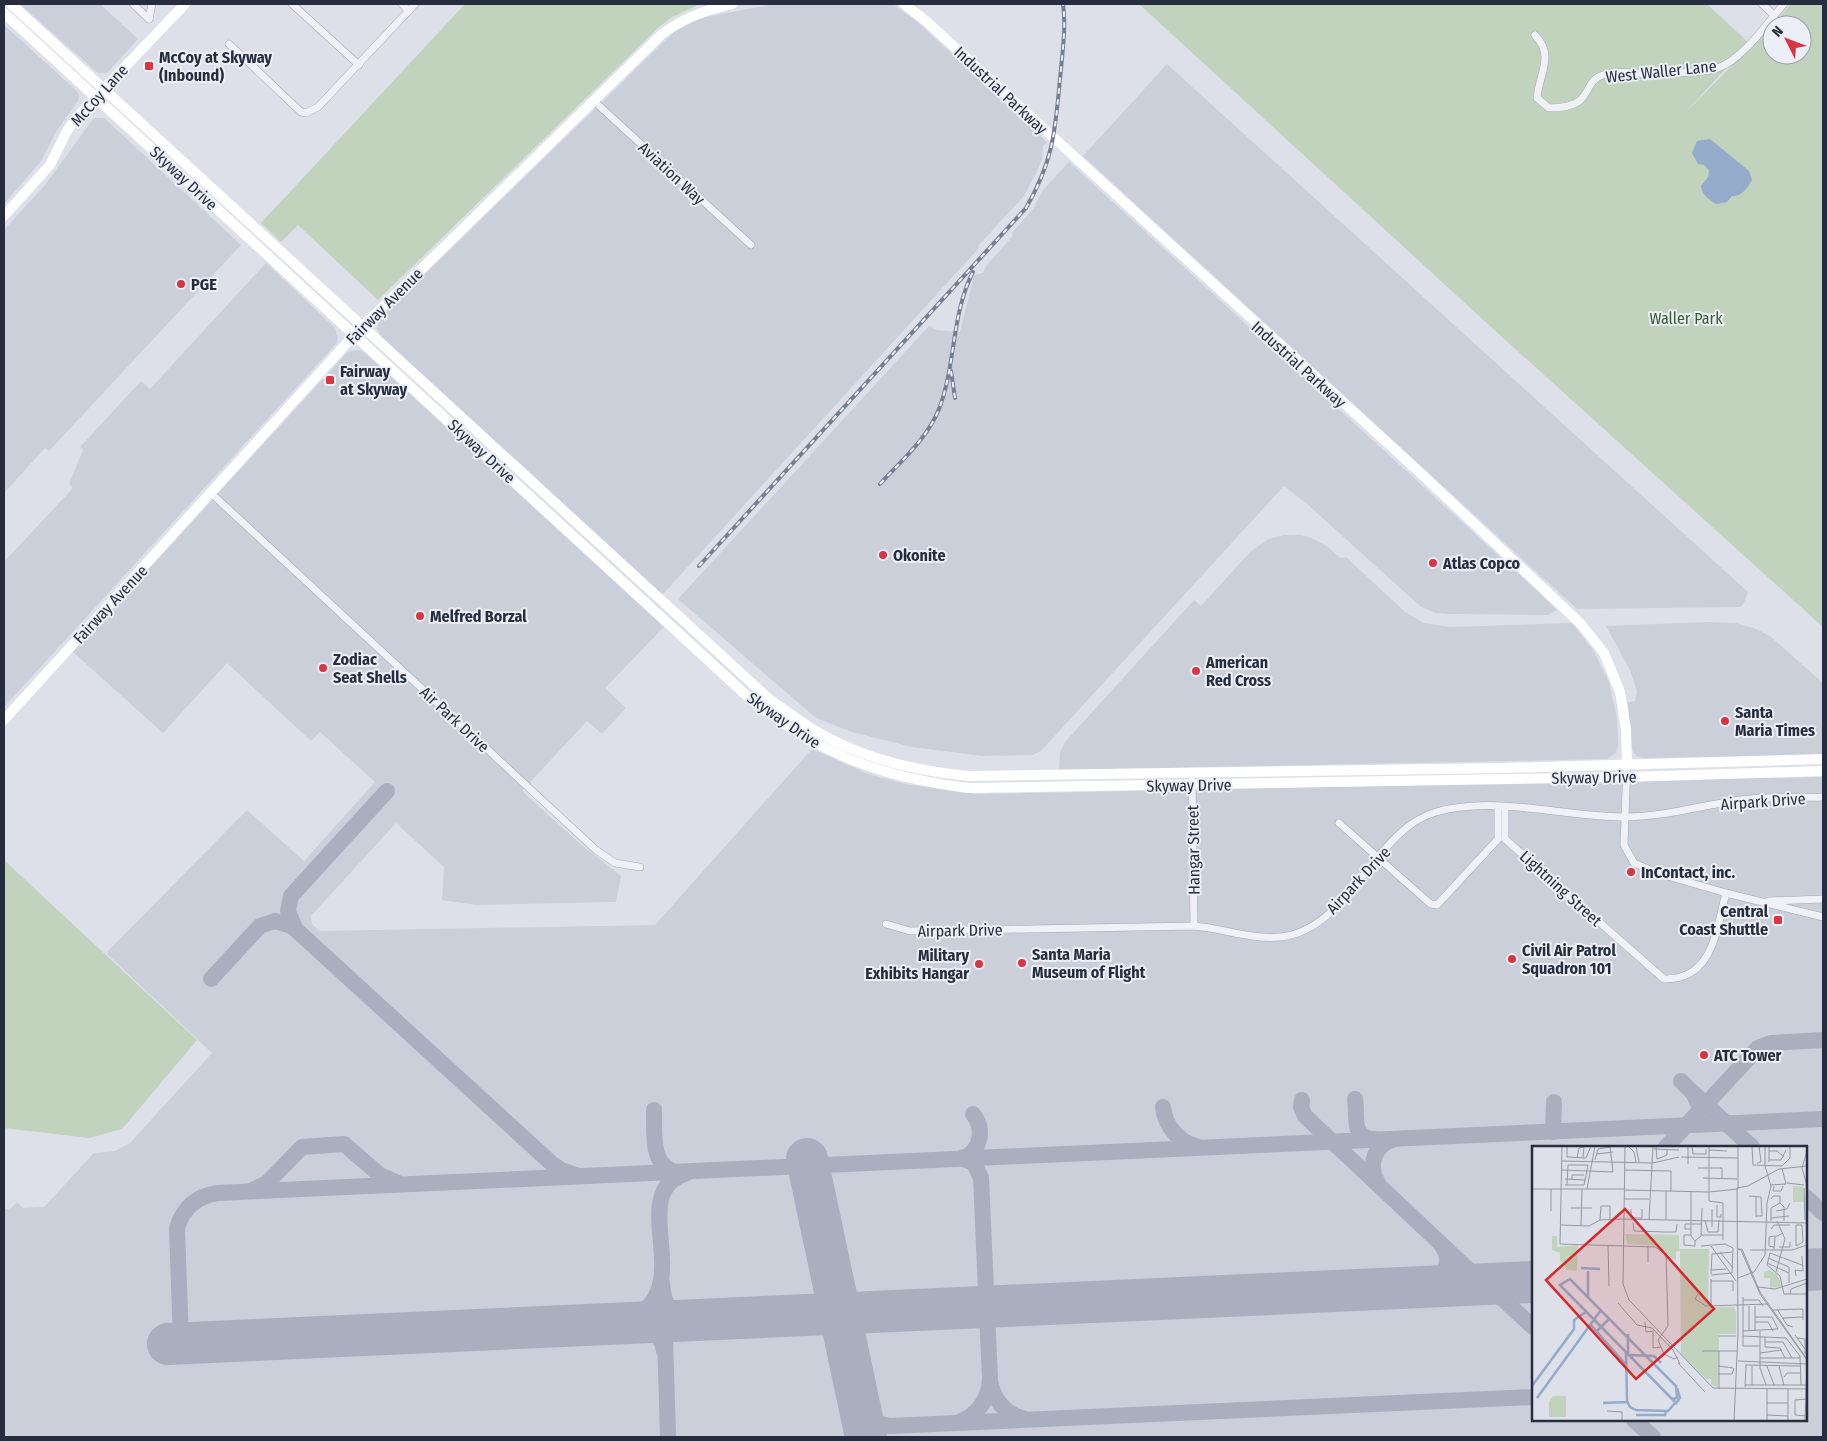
<svg xmlns="http://www.w3.org/2000/svg" width="1827" height="1441" viewBox="0 0 1827 1441" font-family="'Fira Sans Condensed',sans-serif">
	<style>
		.built { fill: #cacfda; fill-rule: evenodd }
		.green { fill: #c1d2bd }
		.water { fill: #94abcb }
		.lines { fill: none; stroke-linecap: round; stroke-linejoin: round }
		.taxiway { stroke: #a9afbe; stroke-width: 16 }
		.runway { stroke: #a9afbe; stroke-width: 42 }
		.street-casing { stroke: #a2a7b2; stroke-width: 8 }
		.street { stroke: #f0f1f6; stroke-width: 7 }
		.secondary { stroke: #fff; stroke-width: 10 }
		.rail-casing { stroke: #757e93; stroke-width: 4 }
		.rail { stroke: #eceff5; stroke-width: 2; stroke-dasharray: 5.5; stroke-linecap: butt }
		.poi-dot { fill: #d83643; stroke: #eceff5; stroke-width: 2 }
		.labels { text-anchor: middle; stroke-width: 4; stroke-linejoin: round; paint-order: stroke }
		.poi-label { font-size: 16px; font-weight: bold; fill: #252d3f; stroke: #eceff5; text-anchor: start }
		.street-label { font-size: 16px; fill: #252d3f; stroke: #eceff5 }
		.park-label { font-size: 16px; fill: #365c31; stroke: #eceff5 }
		.inset-river { fill: none; stroke: #94abcb; stroke-width: 2.5 }
		.inset-road { fill: none; stroke: #9398a4; stroke-width: 1 }
		.view { fill: #d62828; fill-opacity: 0.15; stroke: #d62828; stroke-width: 2.5 }
		.inset-edge { fill: none; stroke: #252d3f; stroke-width: 2.5 }
	</style>
	<rect width="100%" height="100%" fill="#dde0e8"/>
	<!-- built -->
	<g class="built">
		<polygon points="20,4 100,4 138,39 107,73 98,73"/>
		<polygon points="774,4 893,4 915,20 1047,142 1043,146 1042,159 1037,171 1024,196 978,246 979,248 662,595 381,337 377,328 380,318 674,32 701,18"/>
		<polygon points="4,25 78,92 79,96 78,101 56,132 41,161 4,204"/>
		<polygon points="1167,64 1748,592 1743,605 1740,607 1577,609 1083,156"/>
		<polygon points="94,118 104,118 241,245 49,451 45,448 4,493 4,230 45,185"/>
		<polygon points="1069,162 1535,589 1557,610 1548,615 1448,614 1436,613 1421,607 1306,503 1284,486 1041,751 1032,755 982,756 912,747 852,732 816,718 678,599 929,326 937,330 960,332 974,275 983,273 986,266 1013,236 1012,233 1033,209 1043,190"/>
		<polygon points="266,263 335,328 338,338 336,344 4,707 4,562 73,488 69,484 83,450 80,447 141,381 150,389"/>
		<path d="M359,350l5,2 300,275 -59,61 21,20 -24,26 -15,-13 -65,70 57,52 42,33 -5,26 -140,3 -34,-5 2,-33 -48,-44 -85,93 1,8 8,7 335,-6 157,-176 56,25 37,10 72,10 846,-17v660h-1819v-227l7,-2 6,-6 6,6 21,-1 50,-54 21,-2 15,-8 82,-90 -106,-100 141,-143 57,51 71,-79 -55,-50 -9,9 -84,-78 -64,70 -90,-81 272,-297 5,-4zM1533,1147h273v273h-273z"/>
		<polygon points="1284,535 1301,535 1312,538 1328,547 1340,558 1346,557 1405,612 1424,623 1451,627 1572,623 1593,650 1609,682 1617,718 1618,745 1616,753 1607,759 1059,770 1060,752 1065,742 1194,600 1201,606 1251,551 1269,539"/>
		<polygon points="1708,622 1736,623 1756,629 1770,636 1823,683 1823,755 1644,758 1636,756 1631,747 1628,702 1635,701 1637,692 1630,670 1606,626"/>
	</g>
	<!-- green -->
	<g class="green">
		<polygon points="465,4 700,4 672,17 659,27 378,300 298,225 281,242 261,223"/>
		<polygon points="1139,4 1707,4 1749,43 1684,114 1772,25 1772,55 1802,55 1802,25 1772,25 1791,4 1823,4 1823,627 1491,327"/>
		<polygon points="4,860 197,1040 122,1129 89,1138 4,1128"/>
	</g>
	<!-- water -->
	<path class="water" d="M1710,139l39,32 3,9c-5,8 -9,16 -20,16l-5,6 -11,2c-8,-5 -14,-9 -15,-18l7,-9 1,-7 -5,-5 -6,-1 -6,-11 5,-12z"/>
	<g class="lines">
		<!-- taxiway -->
		<g class="taxiway">
			<polyline points="295,928 288,911 291,896 387,791"/>
			<polyline points="211,979 260,926 275,921 292,926 550,1162 561,1170 576,1175"/>
			<polyline points="1681,1081 1694,1094 1697,1102"/>
			<polyline points="1692,1092 1752,1147"/>
			<path d="M1355,1099c3,17 -5,38 19,40"/>
			<polyline points="1302,1100 1301,1107 1305,1116 1471,1272 1485,1282 1503,1284"/>
			<path d="M1163,1107c2,19 16,36 36,40"/>
			<path d="M654,1110c1,21 -5,57 23,62"/>
			<polyline points="1553,1132 1554,1102"/>
			<polyline points="1666,1147 1758,1048 1771,1043 1823,1040"/>
			<path d="M962,1158c19,-6 23,-29 11,-44"/>
			<path d="M1378,1183c-11,-17 -4,-38 16,-44"/>
			<polyline points="251,1191 267,1183 302,1147 344,1144 380,1175 398,1183"/>
			<polyline points="1806,1197 1823,1213"/>
			<path d="M662,1282c2,34 15,36 45,38"/>
			<polyline points="1527,1283 1533,1282"/>
			<polyline points="1462,1286 1482,1286 1493,1290 1533,1327"/>
			<path d="M1413,1288c24,-4 46,-21 27,-45"/>
			<path d="M614,1324c98,-23 4,-130 73,-151"/>
			<path d="M623,1324c21,1 37,4 41,27"/>
			<path d="M181,1343l-4,-115c6,-20 20,-32 41,-35l1605,-74"/>
			<path d="M990,1381c4,20 15,33 35,38"/>
			<path d="M857,1395c6,17 14,29 33,31l643,-29"/>
			<polyline points="1634,1420 1653,1437"/>
			<path d="M959,1422c19,-7 30,-23 31,-43l-9,-201 -7,-15 -12,-5"/>
			<path d="M668,1437l-3,-99c5,-13 14,-15 27,-18"/>
		</g>
		<!-- runway -->
		<g class="runway">
			<polyline points="807,1159 866,1437"/>
			<polyline points="1806,1270 1823,1269"/>
			<polyline points="168,1344 1533,1282"/>
		</g>
		<!-- street casing -->
		<g class="street-casing">
			<g id="street">
				<polyline points="133,4 149,19"/>
				<polyline points="292,4 359,65"/>
				<polyline points="402,4 409,11"/>
				<polyline points="1762,4 1774,15"/>
				<polyline points="149,19 152,4"/>
				<path d="M1535,35c20,21 4,39 2,63l12,10c48,0 31,-26 54,-33 15,-5 35,-1 50,-1 16,-1 52,-1 65,-6 25,-9 49,-45 66,-64"/>
				<polyline points="229,44 301,112 306,113 318,107 415,4"/>
				<polyline points="594,101 751,245"/>
				<polyline points="212,494 596,850 615,863 640,867"/>
				<polyline points="1627,763 1624,845 1634,863 1657,873 1726,893 1823,917"/>
				<polyline points="1192,774 1194,926"/>
				<polyline points="1339,823 1426,900 1431,904 1437,905 1498,839 1498,807"/>
				<path d="M1505,839l159,140c50,1 52,-50 62,-86"/>
				<polyline points="1505,839 1505,807"/>
				<polyline points="1768,901 1823,899"/>
				<path d="M886,924l24,7 284,-5c28,2 57,14 86,11 70,-7 93,-107 156,-125 62,-17 126,5 188,5 37,0 72,-10 109,-16 29,-5 60,-3 90,-4"/>
			</g>
		</g>
		<!-- street -->
		<use href="#street" class="street"/>
		<!-- secondary -->
		<g class="secondary">
			<path d="M11,4l757,694c16,11 31,23 48,33 47,28 99,40 153,45l533,-8 321,-9"/>
			<polyline points="904,4 926,21 1415,468 1580,623 1604,653 1620,692 1626,729 1627,763"/>
			<path d="M4,13l743,683c70,57 131,81 221,92l659,-11 196,-6"/>
			<polyline points="4,216 50,165 67,131 77,117 185,4"/>
			<path d="M4,720l351,-386 307,-300c22,-16 43,-24 70,-30"/>
		</g>
		<!-- rail casing -->
		<g class="rail-casing">
			<g id="rail">
				<polyline points="951,371 955,398"/>
				<path d="M880,484c21,-23 47,-45 59,-75 17,-44 12,-94 34,-137"/>
				<path d="M699,566l327,-358c30,-52 29,-82 35,-139 2,-22 5,-44 2,-65"/>
			</g>
		</g>
		<!-- rail -->
		<use href="#rail" class="rail"/>
	</g>
	<!-- markers -->
	<g class="poi-dot">
		<rect x="144" y="61" width="10" height="10" rx="2.5"/>
		<circle cx="181" cy="284" r="5"/>
		<rect x="325" y="375" width="10" height="10" rx="2.5"/>
		<circle cx="883" cy="555" r="5"/>
		<circle cx="1433" cy="563" r="5"/>
		<circle cx="420" cy="616" r="5"/>
		<circle cx="323" cy="668" r="5"/>
		<circle cx="1196" cy="671" r="5"/>
		<circle cx="1725" cy="721" r="5"/>
		<circle cx="1631" cy="872" r="5"/>
		<rect x="1773" y="915" width="10" height="10" rx="2.5"/>
		<circle cx="1512" cy="959" r="5"/>
		<circle cx="1022" cy="963" r="5"/>
		<circle cx="979" cy="964" r="5"/>
		<circle cx="1704" cy="1055" r="5"/>
	</g>
	<g class="labels">
		<!-- poi labels -->
		<g class="poi-label">
			<text x="159" y="63">McCoy at Skyway<tspan x="159" dy="18">(Inbound)</tspan></text>
			<text x="191" y="290">PGE</text>
			<text x="340" y="377">Fairway<tspan x="340" dy="18">at Skyway</tspan></text>
			<text x="893" y="561">Okonite</text>
			<text x="1443" y="569">Atlas Copco</text>
			<text x="430" y="622">Melfred Borzal</text>
			<text x="333" y="665">Zodiac<tspan x="333" dy="18">Seat Shells</tspan></text>
			<text x="1206" y="668">American<tspan x="1206" dy="18">Red Cross</tspan></text>
			<text x="1735" y="718">Santa<tspan x="1735" dy="18">Maria Times</tspan></text>
			<text x="1641" y="878">InContact, inc.</text>
			<text x="1768" y="917" text-anchor="end">Central<tspan x="1768" dy="18">Coast Shuttle</tspan></text>
			<text x="1522" y="956">Civil Air Patrol<tspan x="1522" dy="18">Squadron 101</tspan></text>
			<text x="1032" y="960">Santa Maria<tspan x="1032" dy="18">Museum of Flight</tspan></text>
			<text x="969" y="961" text-anchor="end">Military<tspan x="969" dy="18">Exhibits Hangar</tspan></text>
			<text x="1714" y="1061">ATC Tower</text>
		</g>
		<!-- street labels -->
		<g class="street-label">
			<text transform="translate(1661 71) rotate(-6)" y="6">West Waller Lane</text>
			<text transform="translate(1001 90) rotate(43)" y="6">Industrial Parkway</text>
			<text transform="translate(99 95) rotate(-48)" y="6">McCoy Lane</text>
			<text transform="translate(672 173) rotate(43)" y="6">Aviation Way</text>
			<text transform="translate(184 178) rotate(43)" y="6">Skyway Drive</text>
			<text transform="translate(384 306) rotate(-45)" y="6">Fairway Avenue</text>
			<text transform="translate(1299 364) rotate(42)" y="6">Industrial Parkway</text>
			<text transform="translate(482 451) rotate(43)" y="6">Skyway Drive</text>
			<text transform="translate(110 604) rotate(-47)" y="6">Fairway Avenue</text>
			<text transform="translate(455 719) rotate(43)" y="6">Air Park Drive</text>
			<text transform="translate(784 720) rotate(35)" y="6">Skyway Drive</text>
			<text transform="translate(1594 777) rotate(-1)" y="6">Skyway Drive</text>
			<text transform="translate(1189 785) rotate(-1)" y="6">Skyway Drive</text>
			<text transform="translate(1763 801) rotate(-4)" y="6">Airpark Drive</text>
			<text transform="translate(1193 850) rotate(-91)" y="6">Hangar Street</text>
			<text transform="translate(1358 880) rotate(-47)" y="6">Airpark Drive</text>
			<text transform="translate(1561 888) rotate(42)" y="6">Lightning Street</text>
			<text transform="translate(960 930) rotate(-1)" y="6">Airpark Drive</text>
		</g>
		<!-- park labels -->
		<g class="park-label">
			<text x="1686" y="324">Waller Park</text>
		</g>
	</g>
	<!-- overview -->
	<g transform="translate(1532 1146)">
		<rect width="275" height="275" fill="#dde0e8"/>
		<path d="M261,40l10,1 1,15h-11zM93,88l54,1v14h30l-1,58h26l2,5v22h-17l-1,53 -7,-2v-6h-5l-25,-25 -1,-103 -4,1v9l-19,-15 -30,-2zM20,90h5v11l21,-2 -1,26 -10,-1 -7,-10v-7l-8,-3zM237,124l8,4 5,12 -12,2v-10h-6v-6zM21,250h13v21h-17v-15z" fill="#c1d2bd"/>
		<path class="inset-river" d="M49,122l19,1M27,138l118,120M28,139l10,-6 57,58 49,49 1,12 -5,1M56,151v-26M58,178l37,42M64,186l13,-13M94,206l1,49 3,6 6,3 32,1 8,-9M96,207v-19M98,209l24,1 7,7M0,240l42,-57v-9l12,-8M5,252l64,-88M145,256l3,-4 -3,-10M71,257l24,-1M104,269h29l1,-4"/>
		<path class="inset-road" d="M30,0l-2,98 95,3 11,7 2,72 -10,14 6,14 10,5 4,-2M35,0v11l19,1 5,-12M93,0l-2,138 6,16 84,88 94,1M104,0l3,16M124,0l1,13 10,-4v-6M156,0v18M160,0l1,8h13v-5M177,0v55l14,2v37M220,0l1,19 29,1 8,-8v-12M97,1l5,5 2,10M122,3l25,1M177,4l18,1M237,5h8l7,6M275,5l-5,17 5,18M64,8l17,-2M149,11l57,1M45,12l2,-10 5,-1 -1,11M237,14h12l5,-10M30,15l91,2 26,-6M237,16v-16M225,17l4,-1 -2,-16M166,22h24v11M30,24l51,2 -3,-25 -12,2 -3,11M93,24l46,1v20M171,32l34,1M33,33l20,1M40,34v-5h12M255,37l17,2M33,39h19l4,-20h-20l-1,20M238,39l16,-1 -4,-16M242,40l-1,5h8l2,-5M272,42l1,32M0,43h92M55,43l8,-43M92,44l85,2 29,-3v-43M159,45v45l4,5M217,50l12,1 1,19h-6M92,53h25M239,53l2,-3h7v7M185,59v12h4v-3M39,62h21M99,63v9h11v-9M19,65v-22M244,65l11,-2 3,-6M224,71v-20M239,72l18,-2M117,73l4,-73M68,74l1,-14h9v14M134,74v-29M173,74l3,12h10l1,-12M239,75v-13l9,-5 4,4v14M101,77l1,8 32,1h10l1,-8M275,77v23M29,79l28,1 11,-6 22,-1 185,4M264,79h6l1,17 -7,4zM49,80l1,-37M180,81v-18M159,83h-6v-5h16M239,83l3,-4h16M159,89h-7v10l11,1v-5M169,89h22M163,95l6,-5 1,-28M76,99l1,41M169,100l24,-2 8,4M179,100l25,35M242,101l-5,-1v-9l6,-1M247,101h11v-5M218,104h42l15,-5M242,104l1,-13 8,-4M188,106l13,16M236,112l21,9v16M116,116v-16M235,117l22,10M270,119l-32,-12 -3,12 13,11 4,18h23M179,124l15,-1M244,126l9,-33 -8,-18M179,128l1,-20 20,-2M179,129l21,-2 1,-25M264,130l-1,-6 8,1 -1,-15M206,132l16,-6 11,-17 2,-52 4,-17 -6,-20v-20M179,133v27M179,135h22v10M226,141l17,2 32,-10M166,148l-3,5 11,7 62,-2M258,148l1,-5 16,-6M211,151v49h17M211,154h16l4,6M86,157l19,22 15,3 21,22 7,14M217,160v25M245,163l10,16 6,2M240,164l31,-1v11M223,171h17l6,12M250,172l21,-1M113,176l1,10 8,-1M223,176h13l5,9M211,185l35,-2M223,185v-25M228,185v37l6,17M121,186v16l8,-1M263,189l10,14M187,190h17M211,190l43,2 14,18 1,29M233,191v10l15,1 5,10M265,192l8,1v15M233,196h18l9,16M170,205h35M228,207l22,-3M228,212h40M275,213l-47,-67 -18,-43h-4l3,1 19,44 47,66M206,215l69,3M146,217l27,29M214,219l54,1M186,220l15,2M235,220l7,19M247,220l5,19M186,228h14l2,-6M252,231l3,-4h13M213,239h61M220,239v-19M213,241l1,-23M187,243v-38M256,243v32M275,253l-12,1v15l12,1M235,257h21M75,265l15,1v9M235,269l21,1M202,275l4,-88 -1,-145 11,-2 31,-17 28,-3M235,275v-32M273,275l2,-58"/>
		<path class="view" d="M93,63l89,100 -78,70 -90,-99z"/>
		<rect width="275" height="275" class="inset-edge"/>
	</g>
	<!-- border -->
	<rect width="1827" height="1441" fill="none" stroke="#252d3f" stroke-width="10"/>
	<!-- north arrow -->
	<g transform="translate(1787 40) rotate(312)"><circle r="24" fill="#eceff5" stroke="#9ca1ac"/>
	<path d="M0-4L9 19L0 12L-9 19Z" fill="#d83643"/>
	<text y="-8" font-size="14" font-weight="bold" text-anchor="middle" fill="#252d3f">N</text>
	</g>
</svg>
